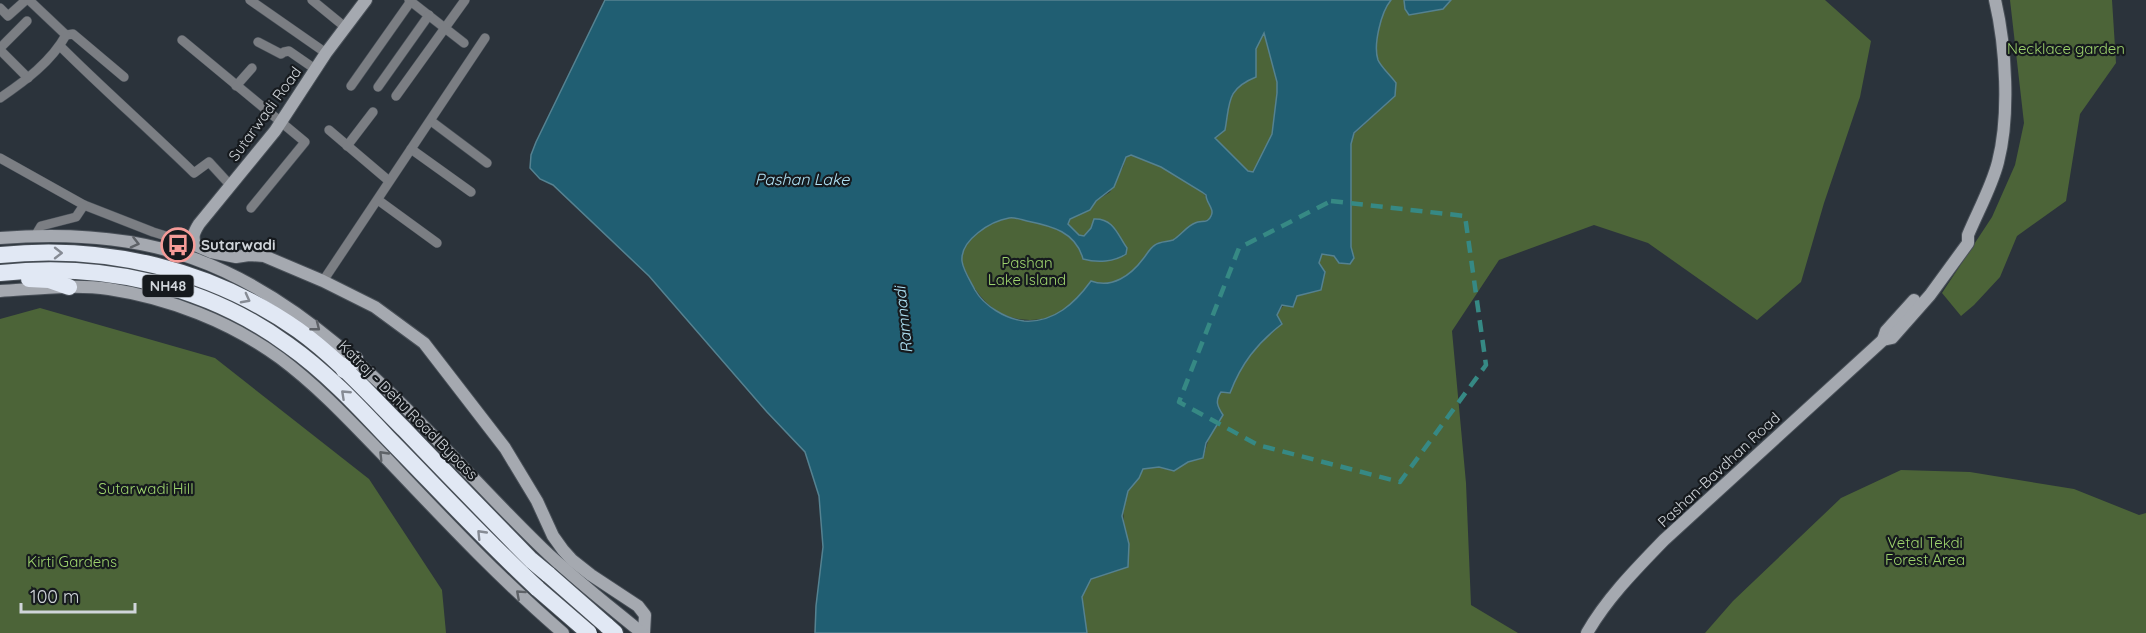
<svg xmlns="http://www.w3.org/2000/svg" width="2146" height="633" viewBox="0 0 2146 633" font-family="Quicksand,sans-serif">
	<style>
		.green { fill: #4c6438 }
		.water { fill: #205e72; stroke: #558291; stroke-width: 1.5; fill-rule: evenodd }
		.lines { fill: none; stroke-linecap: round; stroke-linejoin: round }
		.street-casing { stroke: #495058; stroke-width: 10 }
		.secondary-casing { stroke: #495058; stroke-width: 14 }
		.highway-casing { stroke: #495058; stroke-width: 18 }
		.street { stroke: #7b7e83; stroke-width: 9 }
		.secondary { stroke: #a5a9b0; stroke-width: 12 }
		.highway { stroke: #e1e8f4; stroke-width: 16 }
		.highway-bridge-casing { stroke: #495058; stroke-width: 18; stroke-linecap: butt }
		.highway-bridge { stroke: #e1e8f4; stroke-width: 16 }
		.oneway { stroke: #5e6267 }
		.oneway2 { stroke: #868b94 }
		.marked { fill: none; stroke: #368984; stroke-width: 4.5; stroke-dasharray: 12 8; stroke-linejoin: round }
		.labels { text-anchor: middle; stroke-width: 4.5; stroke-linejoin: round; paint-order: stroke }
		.shield { fill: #161a1e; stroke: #989da2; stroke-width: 1.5 }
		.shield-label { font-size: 14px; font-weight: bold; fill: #d0d5da }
		.park-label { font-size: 15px; fill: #9ed46d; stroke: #161a1e }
		.street-label { font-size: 15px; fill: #d0d5da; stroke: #161a1e }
		.poi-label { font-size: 15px; font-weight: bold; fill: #d0d5da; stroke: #161a1e; text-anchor: start }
		.water-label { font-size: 16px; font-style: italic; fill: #b0e3f6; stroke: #161a1e }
	</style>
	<rect width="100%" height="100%" fill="#2b333b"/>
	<!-- green -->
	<g class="green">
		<path d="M1391,0h13l1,9h38l8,-9h374l46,41 -11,56 -36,106 -23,79 -44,38 -109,-77 -54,-18 -95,35 -47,71 14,152 5,122 47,28h-431l-5,-36 9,-18 38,-35c-5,-18 -10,-37 0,-54 4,-8 10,-12 14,-21l16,-2 15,4 14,-9 15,-4 15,-51 -1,-8 4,-7 9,1c11,-29 27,-50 52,-69l-5,-9c10,-19 25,-20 44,-25l4,-18 -6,-9 3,-9 12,2 5,7 11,1v-120l4,-10 41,-38 1,-13c-5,-7 -16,-16 -18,-23 -5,-15 3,-48 13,-60z"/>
		<polygon points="2010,0 2112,0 2116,63 2080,114 2066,201 2017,236 2000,277 1974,305 1961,316 1942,293 1992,217 2015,165 2024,123"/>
		<path d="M1264,32l13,50v11l-5,41 -18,38 -6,-1 -33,-33 10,-8c5,-26 0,-33 23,-50l8,-31z"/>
		<path d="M1131,155l30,12 41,25c6,5 5,12 10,17 1,15 -11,10 -19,16 -8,5 -14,13 -23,16 -5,2 -9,1 -14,3 -7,4 -10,12 -15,18 -13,15 -30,26 -50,19 -10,13 -23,31 -40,36 -37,10 -66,-6 -82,-39 -2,-5 -6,-11 -7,-17 -2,-21 29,-40 47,-43 8,-1 19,3 27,5 22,4 41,14 47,36 14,4 32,2 43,-5l1,-6 -9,-13 -27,-7 -7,8 -5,-1 -11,-11 2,-5 20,-9 6,-9 14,-9 13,-25 3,-10z"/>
		<polygon points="40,308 215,358 369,479 442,590 446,633 0,633 0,319"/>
		<polygon points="1901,470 1970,472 2074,489 2139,515 2146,513 2146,633 1705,633 1733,601 1841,498"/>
	</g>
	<!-- water -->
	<g class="water">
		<path d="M605,0h786c-10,12 -18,45 -13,60 3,7 13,16 18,23l-1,13 -41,37 -3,11v103l3,11 -4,6 -11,-1 -5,-7 -12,-2 -3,9 6,9 -4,18 -24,6 -4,11 -11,-2 -5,10 5,9c-25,19 -41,40 -52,69l-9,-1c-6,9 -4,14 2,23l-17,28 -3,15 -15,4 -14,9 -15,-4 -16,2 -4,9 -11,13 -6,25 7,28 -1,23 -37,12 -9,18 5,36h-272l1,-27 7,-59 -4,-51 -14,-44 -38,-40 -118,-136 -96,-91 -13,-6 -10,-11 1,-13 5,-13zM1264,33l13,49v11l-5,41 -19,38 -5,-1 -33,-33 10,-8c5,-27 1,-41 31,-53v-28zM1131,155l30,12 41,25 4,3c0,8 9,14 5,21 -3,8 -10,4 -16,7 -8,3 -14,12 -22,17 -6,2 -13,1 -18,5 -5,3 -8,9 -12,14 -12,16 -31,30 -52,22 -16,22 -37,42 -67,40 -18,-2 -40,-15 -49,-31 -4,-8 -12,-20 -13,-29 -2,-21 29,-40 47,-43 6,-1 13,2 18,3 25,5 49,11 56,38 14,4 32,3 43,-5l1,-6c-9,-12 -13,-30 -33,-29l-3,9 -7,8 -5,-1 -11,-11 2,-5 20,-9 6,-9 18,-14 12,-30z"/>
		<polygon points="1404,0 1451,0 1443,9 1409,15 1405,9"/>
	</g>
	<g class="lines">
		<!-- street casing -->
		<g class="street-casing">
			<g id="street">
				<polyline points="250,0 326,53"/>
				<polyline points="312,0 345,27"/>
				<polyline points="409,0 464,43"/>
				<polyline points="0,8 8,16 26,0"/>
				<polyline points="66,35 73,34 124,77"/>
				<polyline points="182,40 305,142 251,208"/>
				<polyline points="258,42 281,54 284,52 289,51 315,69"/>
				<path d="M60,46c43,43 90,84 134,127l15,-11 22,24"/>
				<polyline points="0,48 27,21"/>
				<polyline points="0,50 28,78"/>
				<polyline points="236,86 252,68"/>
				<polyline points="351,86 411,1"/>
				<polyline points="378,87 429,15"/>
				<polyline points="396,96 465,0"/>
				<path d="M0,98c25,-17 51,-36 66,-63l-37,-35"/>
				<polyline points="431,121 487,163"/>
				<polyline points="329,130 389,181"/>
				<polyline points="347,146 373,112"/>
				<polyline points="411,149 471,192"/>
				<polyline points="0,158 84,205 153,232 195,245"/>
				<polyline points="378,200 437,243"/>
				<polyline points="35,236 41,226 76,217 84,205"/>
				<polyline points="323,281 485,38"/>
			</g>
		</g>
		<!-- secondary casing -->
		<g class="secondary-casing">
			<g id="secondary">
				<path d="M366,0l-40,53 -51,78 -76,93c-5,8 -7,12 -4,21l16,7 25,5 13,-2 15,1 59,25 52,26 49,36 81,105 32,53 16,35 10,14 9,10 19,15 47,31 7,9 -1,18"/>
				<path d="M0,238c65,-5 131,-2 192,20 142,50 244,188 350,290 31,30 66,57 100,85"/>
				<path d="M0,291c35,-2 73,-7 109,-2 60,9 122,33 171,69 39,29 72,65 106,100 57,60 114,121 177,175"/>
				<polyline points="1883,340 1886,331 1914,300"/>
				<path d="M1587,633c20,-35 49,-64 77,-93l219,-200 9,-2 38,-43 38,-52v-8c10,-24 24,-49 30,-73 12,-46 8,-116 -3,-162"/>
			</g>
		</g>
		<!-- highway casing -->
		<g class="highway-casing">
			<g id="highway">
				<path d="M0,255c105,-11 211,14 298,75 39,28 72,65 106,99 42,44 84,87 127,131l18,15"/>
				<path d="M0,273c101,-11 205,11 288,72 37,26 69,60 100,93 50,51 98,103 150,151"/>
				<polyline points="29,279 49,280 69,287"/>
				<polyline points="344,370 355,359"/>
				<polyline points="606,625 615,633"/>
			</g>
		</g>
		<!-- street -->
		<use href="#street" class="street"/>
		<!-- secondary -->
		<use href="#secondary" class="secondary"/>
		<!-- highway -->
		<use href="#highway" class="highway"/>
		<!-- highway-bridge casing -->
		<g class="highway-bridge-casing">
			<g id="highway-bridge">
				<polyline points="549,575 606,625"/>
				<polyline points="538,589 589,633"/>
			</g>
		</g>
		<!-- highway-bridge -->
		<use href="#highway-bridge" class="highway-bridge"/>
	</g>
	<!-- one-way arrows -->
	<defs><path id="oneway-chevron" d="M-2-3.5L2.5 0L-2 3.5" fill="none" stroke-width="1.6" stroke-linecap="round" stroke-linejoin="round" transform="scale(1.5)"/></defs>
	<g class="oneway">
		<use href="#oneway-chevron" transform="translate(135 243) rotate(14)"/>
		<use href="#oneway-chevron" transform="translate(316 327) rotate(38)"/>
		<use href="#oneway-chevron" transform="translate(383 455) rotate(-134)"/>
		<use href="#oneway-chevron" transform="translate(520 594) rotate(-138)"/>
	</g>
	<g class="oneway2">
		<use href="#oneway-chevron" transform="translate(58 253)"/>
		<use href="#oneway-chevron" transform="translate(246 299) rotate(28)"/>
		<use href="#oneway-chevron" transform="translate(345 394) rotate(-137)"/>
		<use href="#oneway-chevron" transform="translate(481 534) rotate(-134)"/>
	</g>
	<!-- marked area -->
	<path class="marked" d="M1331,201l134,15 21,149 -86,117 -142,-37 -79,-43 60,-154z"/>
	<!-- icons -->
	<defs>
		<g id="bus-ring" transform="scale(1.725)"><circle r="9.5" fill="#161a1e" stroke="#f59b98" stroke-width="1.5"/><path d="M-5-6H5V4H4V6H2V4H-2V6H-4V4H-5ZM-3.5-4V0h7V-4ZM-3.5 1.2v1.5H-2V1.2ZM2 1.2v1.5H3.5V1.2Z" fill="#f59b98"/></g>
	</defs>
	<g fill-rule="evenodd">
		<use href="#bus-ring" x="178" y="245"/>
	</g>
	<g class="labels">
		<!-- shield labels -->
		<rect class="shield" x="142.5" y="275" width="51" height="22" rx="4.5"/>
		<g class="shield-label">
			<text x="168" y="291">NH48</text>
		</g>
		<!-- park labels -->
		<g class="park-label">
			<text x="2066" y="54">Necklace garden</text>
			<text x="1027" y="268">Pashan<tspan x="1027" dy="17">Lake Island</tspan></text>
			<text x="146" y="494">Sutarwadi Hill</text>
			<text x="1925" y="548">Vetal Tekdi<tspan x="1925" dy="17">Forest Area</tspan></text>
			<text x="72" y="567">Kirti Gardens</text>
		</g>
		<!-- street labels -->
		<g class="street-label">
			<text transform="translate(265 114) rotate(-54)" y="5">Sutarwadi Road</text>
			<text transform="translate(408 410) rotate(45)" y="5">Katraj - Dehu Road Bypass</text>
			<text transform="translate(1719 470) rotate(-43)" y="5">Pashan-Bavdhan Road</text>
		</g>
		<!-- poi labels -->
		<g class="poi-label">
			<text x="201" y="250">Sutarwadi</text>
		</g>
		<!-- water labels -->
		<g class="water-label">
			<text x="802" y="185">Pashan Lake</text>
			<text transform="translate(903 320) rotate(-96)" y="6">Ramnadi</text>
		</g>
	</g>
	<!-- scale -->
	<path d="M21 603v9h114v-9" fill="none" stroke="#d0d5da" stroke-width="3"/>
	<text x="30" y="603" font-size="18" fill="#d0d5da" stroke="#161a1e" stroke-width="4.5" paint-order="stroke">100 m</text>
</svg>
